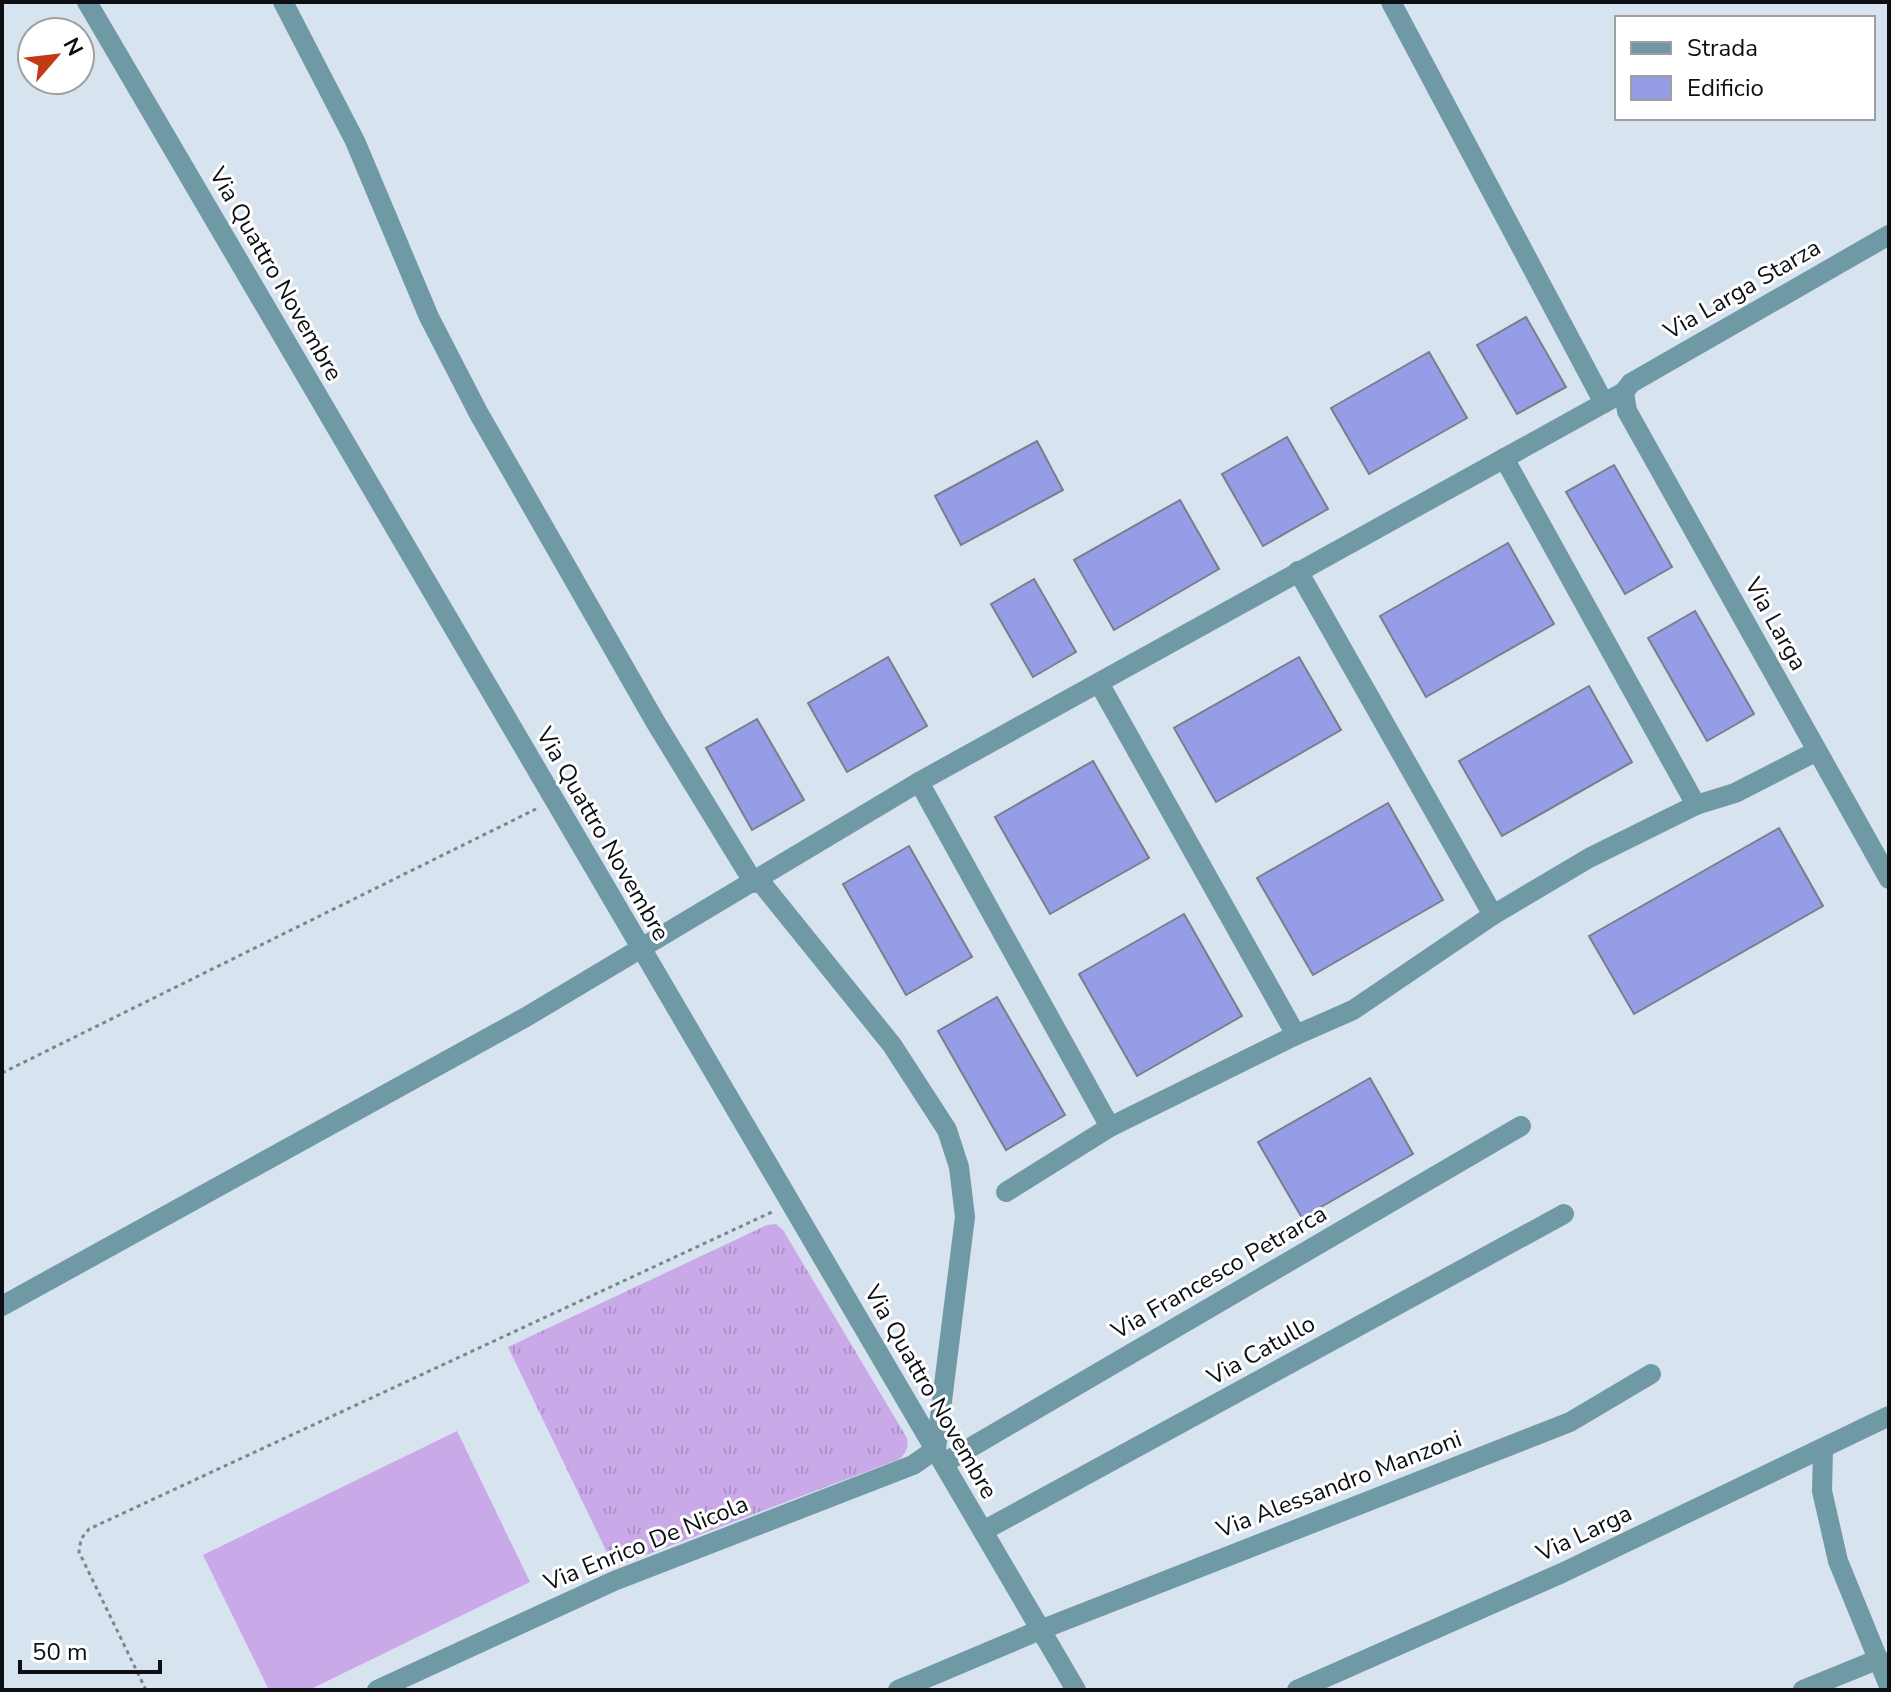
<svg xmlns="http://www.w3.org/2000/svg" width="1891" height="1692" viewBox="0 0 1891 1692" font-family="'Nunito Sans',sans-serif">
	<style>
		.grass { fill: url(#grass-tufts) }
		.garden { fill: #caa9e9 }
		.building { fill: #959de6; stroke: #7b7d8b; stroke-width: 2 }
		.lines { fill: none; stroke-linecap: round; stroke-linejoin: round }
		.path { stroke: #7d858e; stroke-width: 3; stroke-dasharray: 4 4; stroke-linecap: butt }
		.minor { stroke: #7099a6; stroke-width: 20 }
		.labels { text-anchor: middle; stroke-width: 6; stroke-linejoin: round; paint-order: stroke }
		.street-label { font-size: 24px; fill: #0c1014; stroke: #fff }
	</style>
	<defs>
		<pattern id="grass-tufts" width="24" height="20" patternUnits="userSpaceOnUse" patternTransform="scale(2)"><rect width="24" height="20" fill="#caa9e9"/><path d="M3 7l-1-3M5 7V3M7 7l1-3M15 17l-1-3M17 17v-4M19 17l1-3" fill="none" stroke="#ac90c7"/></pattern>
	</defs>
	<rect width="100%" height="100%" fill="#d7e3ef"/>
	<!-- grass -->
	<path class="grass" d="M776,1224l7,6 124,208c2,9 -1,14 -7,21l-286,108 -106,-220 259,-122z"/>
	<!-- garden -->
	<polygon class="garden" points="457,1431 530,1582 309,1690 269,1690 203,1555"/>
	<!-- building -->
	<g class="building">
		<polygon points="1526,317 1566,387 1517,414 1477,345"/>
		<polygon points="1429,352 1467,418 1369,474 1331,408"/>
		<polygon points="1287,437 1328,509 1263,546 1222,474"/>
		<polygon points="1037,441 1063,490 961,545 935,496"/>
		<polygon points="1614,465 1672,567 1625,594 1566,492"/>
		<polygon points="1180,500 1219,569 1114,630 1074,560"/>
		<polygon points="1508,543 1554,624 1426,697 1380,616"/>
		<polygon points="1034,579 1076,652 1033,677 991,604"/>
		<polygon points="1695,611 1754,714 1707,741 1648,638"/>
		<polygon points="888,657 927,726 847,772 808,703"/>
		<polygon points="1299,657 1341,730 1216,802 1174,728"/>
		<polygon points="1589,686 1632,762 1502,836 1459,761"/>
		<polygon points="757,719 804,800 752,830 706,748"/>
		<polygon points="1093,761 1149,858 1050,914 995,817"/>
		<polygon points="1388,803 1443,900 1313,975 1257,878"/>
		<polygon points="1779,828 1823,906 1634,1014 1589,936"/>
		<polygon points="909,846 972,957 906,995 843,884"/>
		<polygon points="1184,914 1242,1016 1137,1076 1079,974"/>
		<polygon points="997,997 1065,1115 1006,1150 938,1031"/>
		<polygon points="1370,1078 1413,1154 1302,1218 1258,1142"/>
	</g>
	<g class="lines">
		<!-- path -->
		<g class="path">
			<polyline points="2,1073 536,809"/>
			<polyline points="146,1690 79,1552 81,1539 89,1529 772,1212"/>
		</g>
		<!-- minor -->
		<g class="minor">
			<polyline points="87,2 1076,1690"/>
			<polyline points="283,2 355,141 429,317 479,414 656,723 754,883"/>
			<polyline points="1391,2 1604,403"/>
			<polyline points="1624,392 1627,411 1889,879"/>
			<polyline points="1504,458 1696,805"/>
			<polyline points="1298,571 1493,915"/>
			<polyline points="1099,683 1296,1035"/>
			<polyline points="919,782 1110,1127"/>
			<polyline points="1006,1192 1110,1127 1296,1035 1353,1010 1493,915 1589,858 1696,805 1735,793 1817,751"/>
			<polyline points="2,1306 526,1017 919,782 1624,392 1631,383 1889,235"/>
			<polyline points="1823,1449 1822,1491 1838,1561 1889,1686"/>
			<polyline points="944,1463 1521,1126"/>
			<polyline points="983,1531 1564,1214"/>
			<polyline points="377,1690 614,1581 913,1465 936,1449 965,1217 959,1167 947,1130 892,1045 759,880"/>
			<polyline points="898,1690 1040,1630 1570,1422 1651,1374"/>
			<polyline points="1297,1690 1562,1573 1889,1416"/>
			<polyline points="1803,1690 1879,1659"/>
		</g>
	</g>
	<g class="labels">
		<!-- street labels -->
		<g class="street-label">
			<text transform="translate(276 274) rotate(60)" y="8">Via Quattro Novembre</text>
			<text transform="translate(1742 289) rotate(-30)" y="8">Via Larga Starza</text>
			<text transform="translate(1776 624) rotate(61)" y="8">Via Larga</text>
			<text transform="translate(603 834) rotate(60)" y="8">Via Quattro Novembre</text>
			<text transform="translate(1219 1272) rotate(-30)" y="8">Via Francesco Petrarca</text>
			<text transform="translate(1261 1350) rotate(-29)" y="8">Via Catullo</text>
			<text transform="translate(931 1392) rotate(60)" y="8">Via Quattro Novembre</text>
			<text transform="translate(1339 1484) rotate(-21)" y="8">Via Alessandro Manzoni</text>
			<text transform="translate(1584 1533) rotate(-25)" y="8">Via Larga</text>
			<text transform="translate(646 1543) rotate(-22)" y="8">Via Enrico De Nicola</text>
		</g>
	</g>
	<!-- border -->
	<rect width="1891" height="1692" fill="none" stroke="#0c1014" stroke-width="8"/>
	<!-- legend -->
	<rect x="1615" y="16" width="260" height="104" fill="#ffffff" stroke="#9e9fa1" stroke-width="2"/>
	<rect x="1631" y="42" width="40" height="12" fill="#7099a6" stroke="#9e9fa1" stroke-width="2"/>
	<text x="1687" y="56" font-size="24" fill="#0c1014">Strada</text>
	<rect x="1631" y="76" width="40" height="24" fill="#959de6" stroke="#9e9fa1" stroke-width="2"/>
	<text x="1687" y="96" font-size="24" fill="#0c1014">Edificio</text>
	<!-- north arrow -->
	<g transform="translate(56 56) rotate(62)"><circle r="38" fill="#ffffff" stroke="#9e9fa1" stroke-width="2"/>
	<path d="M0-6L14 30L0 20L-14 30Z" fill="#c43a14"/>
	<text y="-12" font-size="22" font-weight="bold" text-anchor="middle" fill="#0c1014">N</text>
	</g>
	<!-- scale -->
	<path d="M20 1660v12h140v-12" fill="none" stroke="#0c1014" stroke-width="4"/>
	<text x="32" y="1660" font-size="24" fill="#0c1014" stroke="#ffffff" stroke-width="6" paint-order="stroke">50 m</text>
</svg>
